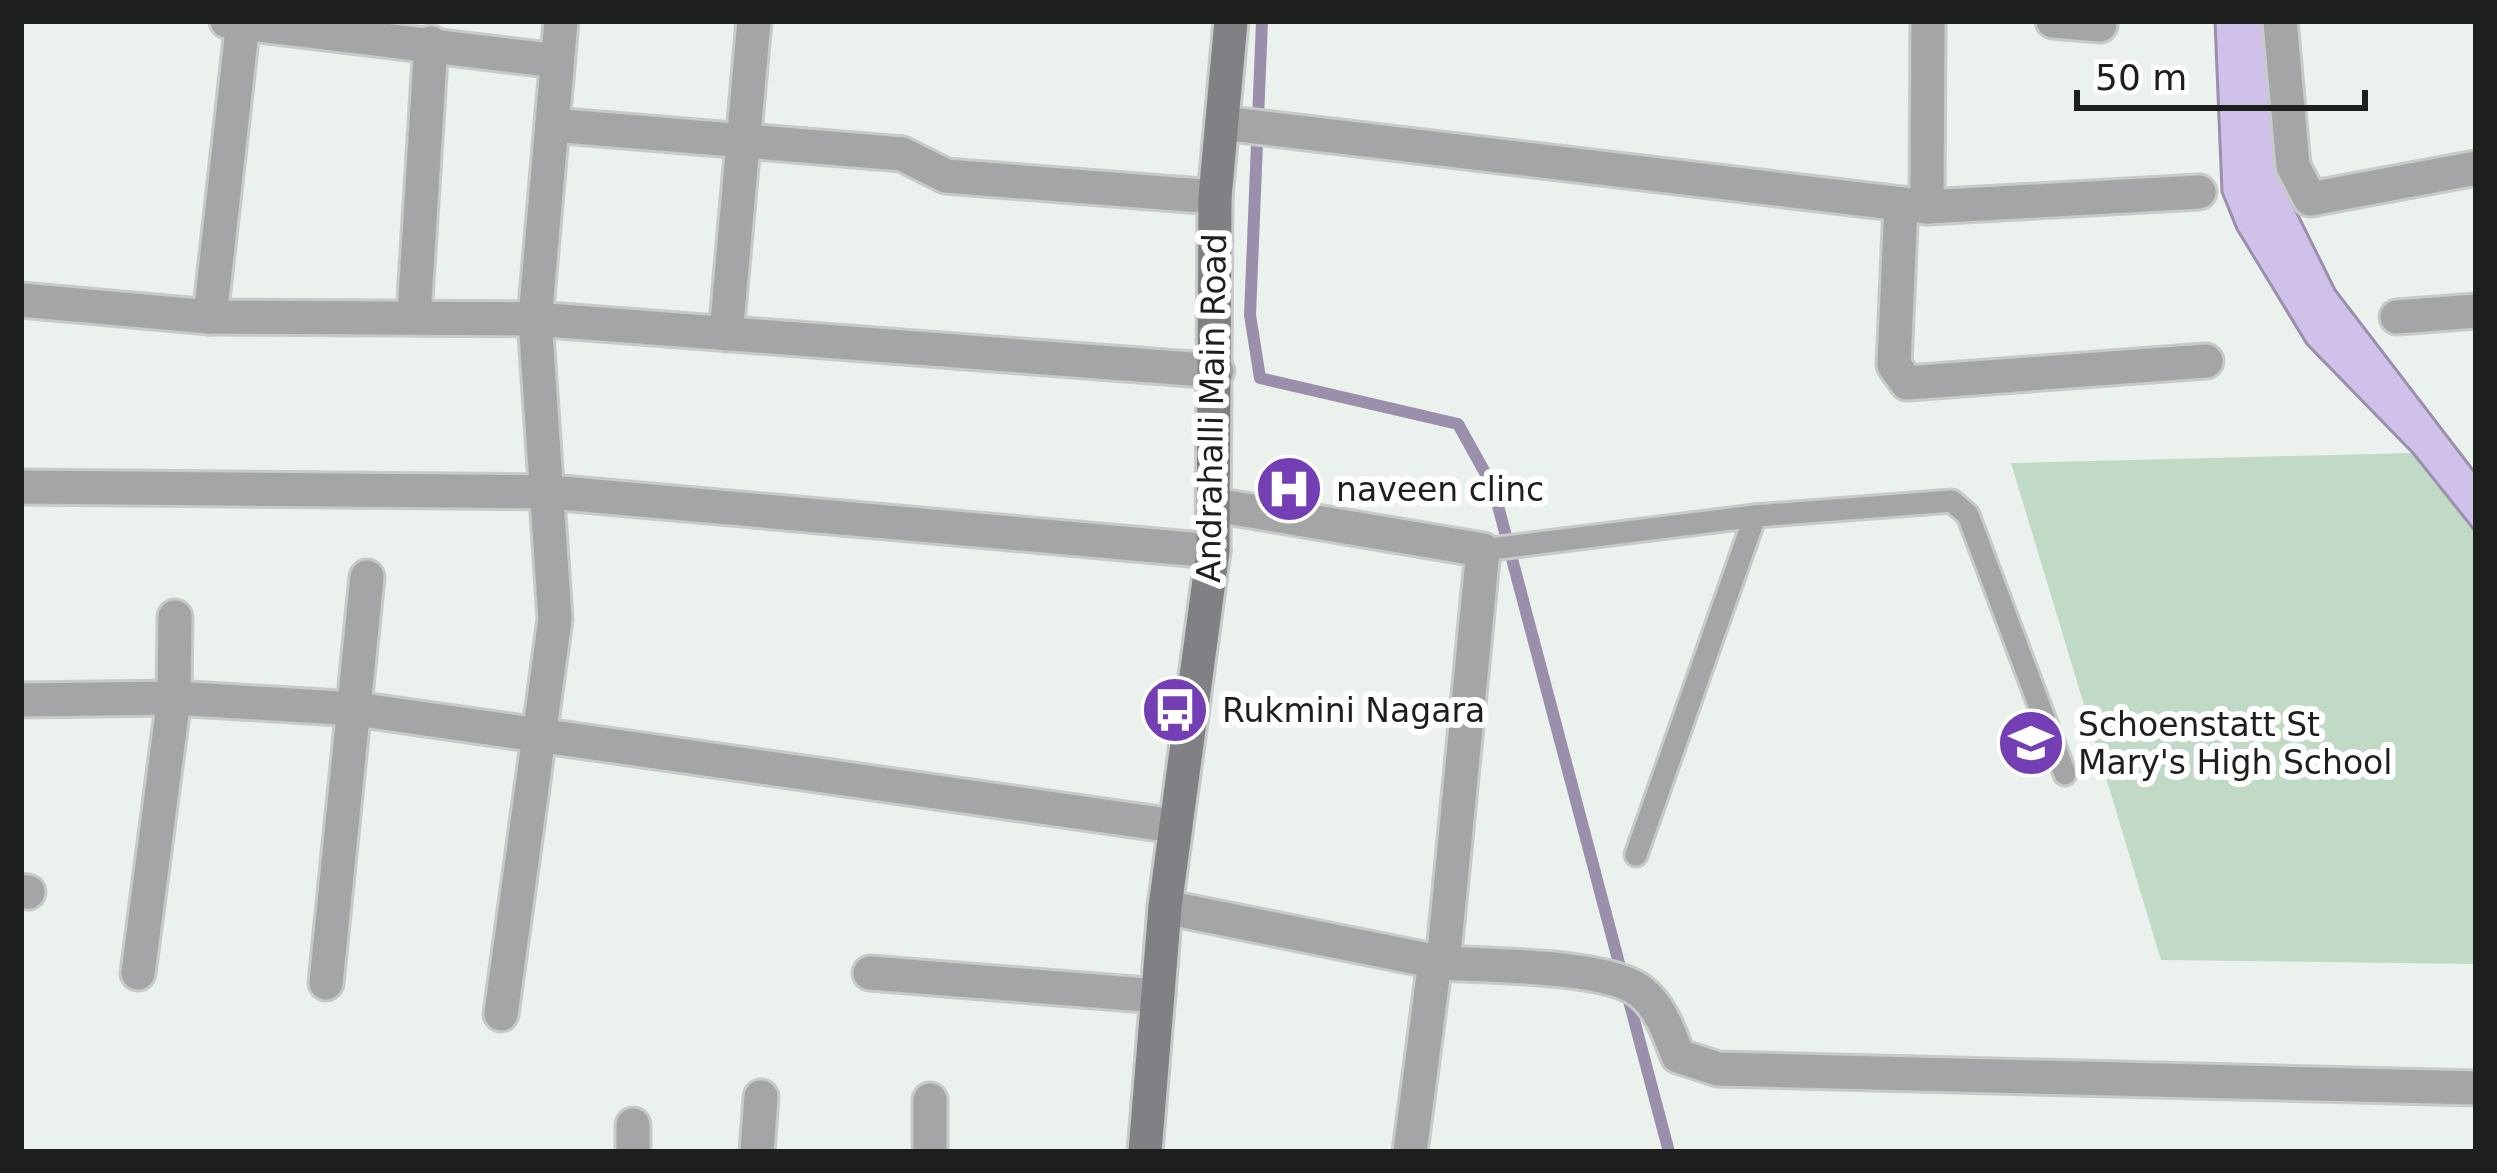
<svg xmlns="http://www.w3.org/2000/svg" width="2497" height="1173" viewBox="0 0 2497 1173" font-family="'DejaVu Sans',sans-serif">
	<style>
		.green { fill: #c1dac6 }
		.water { fill: #cfc1e9; stroke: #9a90ac; stroke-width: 3 }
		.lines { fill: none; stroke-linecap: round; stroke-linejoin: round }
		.stream { stroke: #9a90ac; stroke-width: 12 }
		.service-casing { stroke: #c6cbc7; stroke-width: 27 }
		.minor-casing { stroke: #c6cbc7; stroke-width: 39 }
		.secondary-casing { stroke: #c6cbc7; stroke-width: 39 }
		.service { stroke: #a5a4a6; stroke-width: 21 }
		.minor { stroke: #a5a4a6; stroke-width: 33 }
		.secondary { stroke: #818084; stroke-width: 33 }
		.labels { text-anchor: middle; stroke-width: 12; stroke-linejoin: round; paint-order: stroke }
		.street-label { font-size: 33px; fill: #1d1f1d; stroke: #fff }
		.poi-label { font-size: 33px; fill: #1d1f1d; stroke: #fff; text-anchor: start }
	</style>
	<rect width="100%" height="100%" fill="#ebf1ec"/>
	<!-- green -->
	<polygon class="green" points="2413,453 2476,532 2476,964 2161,960 2011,463"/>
	<!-- water -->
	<polygon class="water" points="2215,21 2270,21 2276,131 2288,195 2335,290 2476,474 2476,532 2413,453 2307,344 2237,229 2222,192"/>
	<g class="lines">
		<!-- stream -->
		<polyline class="stream" points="1262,21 1250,315 1260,378 1458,424 1493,487 1669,1152"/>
		<!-- service casing -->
		<g class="service-casing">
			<g id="service">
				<polyline points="1483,550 1755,516 1952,501 1968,515 2065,774"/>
				<polyline points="1636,855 1755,516"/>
			</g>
		</g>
		<!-- minor casing -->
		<g class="minor-casing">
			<g id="minor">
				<polyline points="227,21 557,61"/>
				<polyline points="2053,21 2100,25"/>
				<polyline points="2280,21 2293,166 2310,199 2476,168"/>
				<polyline points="1222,123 1927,207 1928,21"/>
				<polyline points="552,125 902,154 946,176 1215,197"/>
				<polyline points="1901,204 1894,365 1907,383 2206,361"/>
				<polyline points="1927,207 2199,192"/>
				<polyline points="21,300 210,317 535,319 1217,371"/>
				<polyline points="414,315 431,43"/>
				<polyline points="210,317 243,21"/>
				<polyline points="2397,317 2476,311"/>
				<polyline points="726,334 754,21"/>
				<polyline points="21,487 550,492 1213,551"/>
				<polyline points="21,700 174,698 356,709 1174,826"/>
				<polyline points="21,891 28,892"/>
				<polyline points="1165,907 1443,963 1483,550 1215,505"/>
				<path d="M1443,963c44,3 164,2 197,28 21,16 29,42 38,65l40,13 758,19"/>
				<polyline points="138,973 174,698 175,617"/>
				<polyline points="870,973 1158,996"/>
				<polyline points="326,983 367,577"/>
				<polyline points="501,1014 555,619 535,319 561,21"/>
				<polyline points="633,1152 633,1125"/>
				<polyline points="757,1152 761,1097"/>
				<polyline points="930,1152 930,1100"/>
				<polyline points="1410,1152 1435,961"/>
			</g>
		</g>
		<!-- secondary casing -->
		<g class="secondary-casing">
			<polyline id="secondary" points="1145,1152 1165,907 1213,551 1215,197 1231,21"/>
		</g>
		<!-- service -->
		<use href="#service" class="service"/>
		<!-- minor -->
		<use href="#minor" class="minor"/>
		<!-- secondary -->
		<use href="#secondary" class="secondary"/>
	</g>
	<!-- icons -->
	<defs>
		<g id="hospital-disc" transform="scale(3.45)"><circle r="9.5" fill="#743eb4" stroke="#fff"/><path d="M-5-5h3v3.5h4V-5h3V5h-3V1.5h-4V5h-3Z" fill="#fff"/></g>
		<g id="bus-disc" transform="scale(3.45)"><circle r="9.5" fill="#743eb4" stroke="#fff"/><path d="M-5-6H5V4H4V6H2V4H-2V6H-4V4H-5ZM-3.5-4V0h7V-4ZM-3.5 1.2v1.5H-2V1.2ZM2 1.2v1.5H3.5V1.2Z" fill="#fff"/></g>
		<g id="school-disc" transform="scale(3.45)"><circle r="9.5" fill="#743eb4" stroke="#fff"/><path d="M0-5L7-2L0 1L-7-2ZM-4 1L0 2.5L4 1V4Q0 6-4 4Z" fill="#fff"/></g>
	</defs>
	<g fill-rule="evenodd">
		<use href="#hospital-disc" x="1289" y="489"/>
		<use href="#bus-disc" x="1175" y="710"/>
		<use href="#school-disc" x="2031" y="743"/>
	</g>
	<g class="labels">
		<!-- street labels -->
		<g class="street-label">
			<text transform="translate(1211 408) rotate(-89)" y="12">Andrahalli Main Road</text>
		</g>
		<!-- poi labels -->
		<g class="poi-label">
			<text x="1336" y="501">naveen clinc</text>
			<text x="1222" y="722">Rukmini Nagara</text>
			<text x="2078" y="736">Schoenstatt St<tspan x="2078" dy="38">Mary's High School</tspan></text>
		</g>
	</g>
	<!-- border -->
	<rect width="2497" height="1173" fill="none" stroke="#1d1f1d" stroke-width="48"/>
	<!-- scale -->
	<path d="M2077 90v18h288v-18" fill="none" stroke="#1d1f1d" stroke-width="6"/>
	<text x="2095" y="90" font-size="36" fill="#1d1f1d" stroke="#ffffff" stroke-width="9" paint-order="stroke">50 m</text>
</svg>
